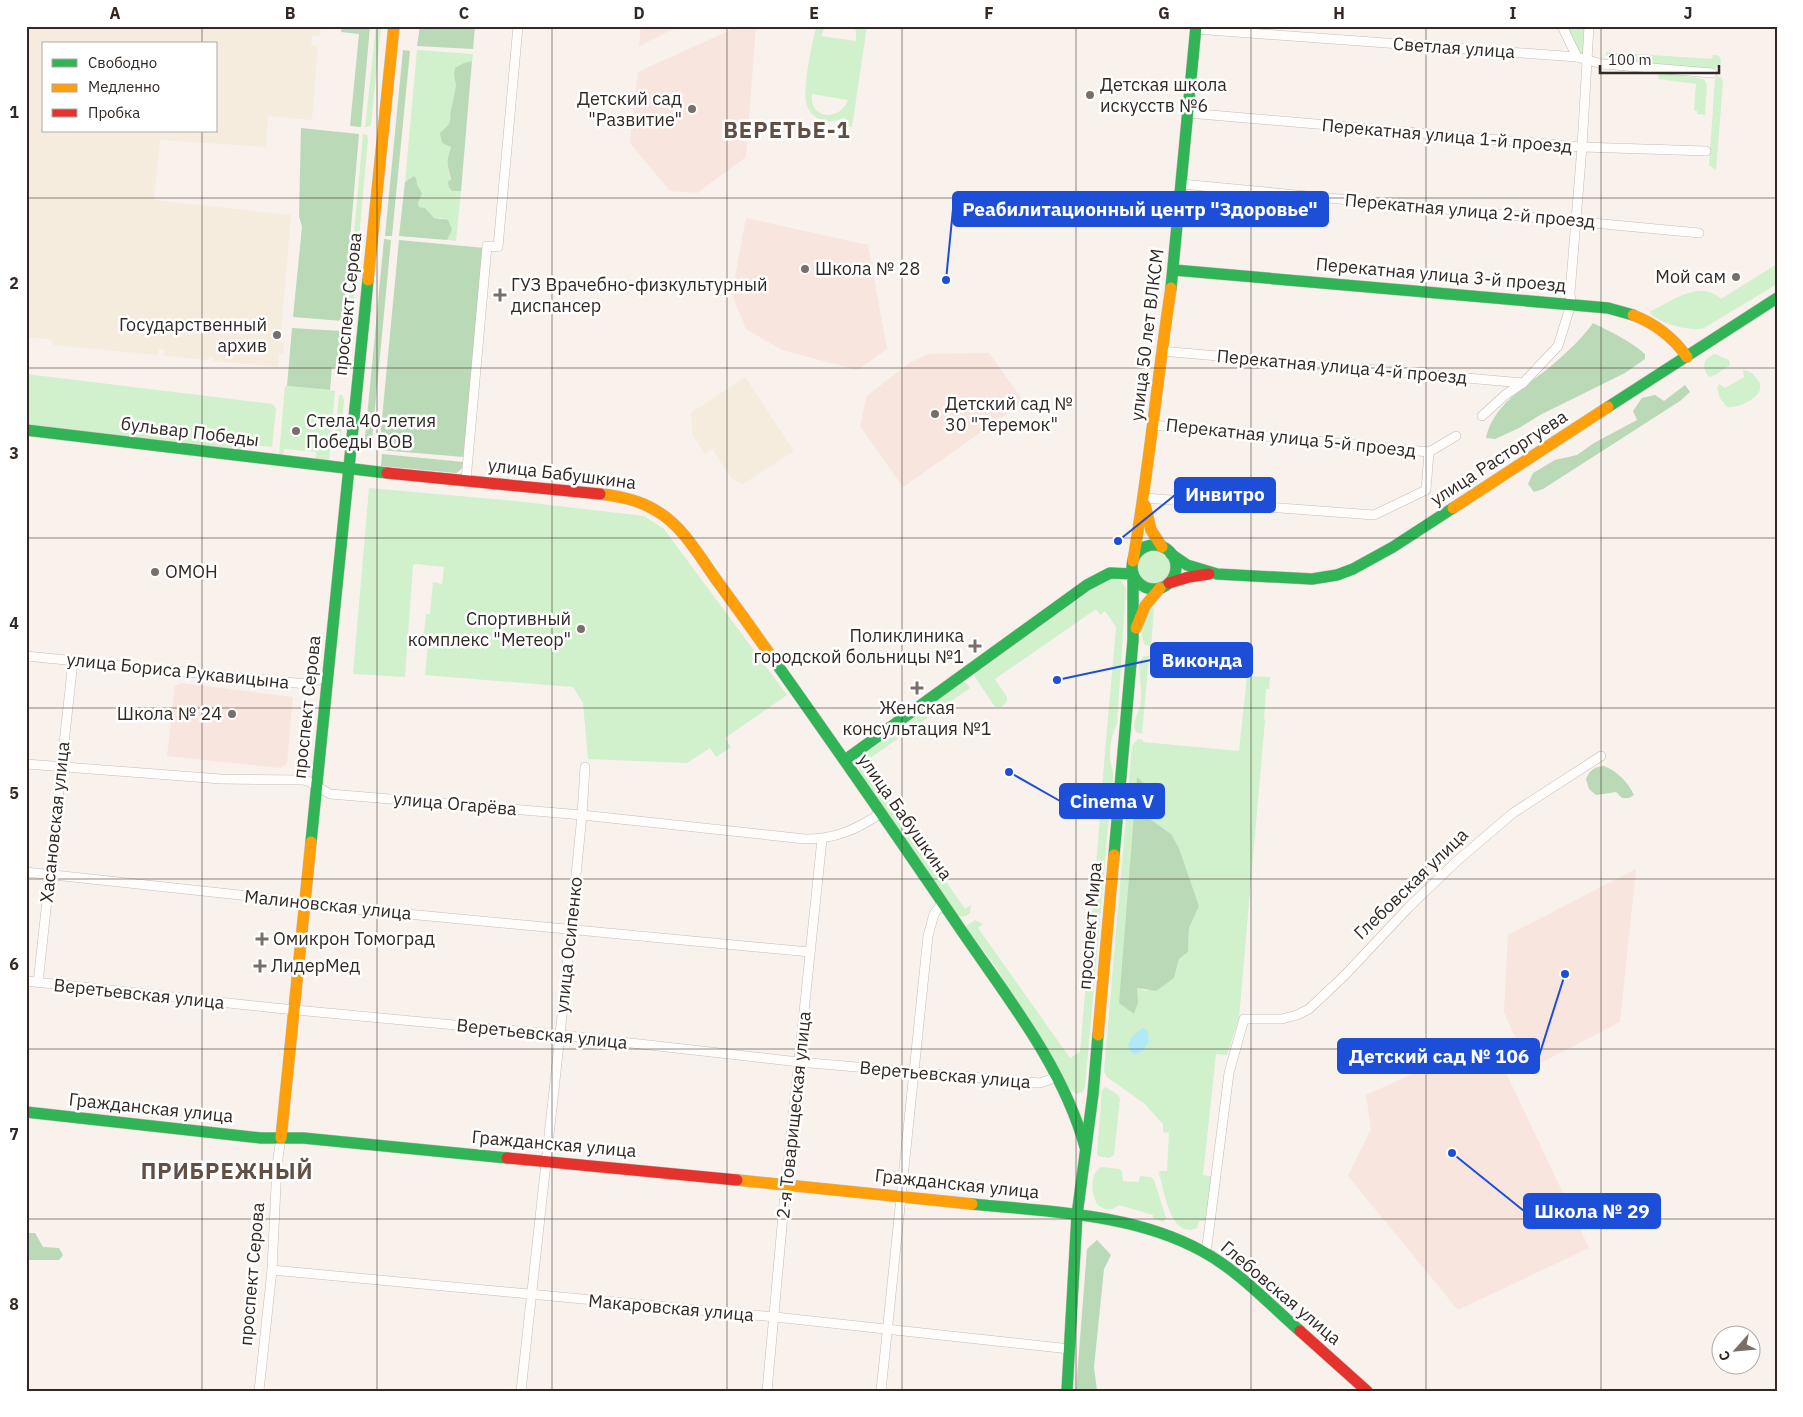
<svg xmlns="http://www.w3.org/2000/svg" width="1803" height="1417" viewBox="0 0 1803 1417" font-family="'IBM Plex Sans',sans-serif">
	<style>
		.industrial { fill: #f6ecde; fill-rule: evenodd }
		.education { fill: #f7e5de }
		.green { fill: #d1f0cc; fill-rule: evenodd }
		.forest { fill: #bad9b6 }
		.water { fill: #b2e9f6 }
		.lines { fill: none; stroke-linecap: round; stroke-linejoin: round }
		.street-casing { stroke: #c5bdb8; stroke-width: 10 }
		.fast-casing { stroke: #c5bdb8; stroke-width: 12 }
		.slow-casing { stroke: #c5bdb8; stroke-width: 12 }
		.jam-casing { stroke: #c5bdb8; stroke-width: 12 }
		.street { stroke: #fefdfc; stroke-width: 9 }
		.fast { stroke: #30b455; stroke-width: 11 }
		.slow { stroke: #ff9f0a; stroke-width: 11 }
		.jam { stroke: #e5322d; stroke-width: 11 }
		.grid { fill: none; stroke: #322924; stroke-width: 1; stroke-opacity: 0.55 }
		.poi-dot { fill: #786f6a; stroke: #fff; stroke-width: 2 }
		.labels { text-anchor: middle; stroke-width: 5; stroke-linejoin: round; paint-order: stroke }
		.street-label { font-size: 18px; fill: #322924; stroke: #fff }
		.poi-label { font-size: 18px; fill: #322924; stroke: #fff; text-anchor: start }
		.district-label { font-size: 22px; font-weight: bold; letter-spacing: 1px; fill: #635043; stroke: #fff }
		.leader { fill: none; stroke: #1d4ed8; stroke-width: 2 }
		.callout-dot { fill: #1d4ed8; stroke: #fff; stroke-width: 2 }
		.callout { fill: #1d4ed8; stroke: #1d4ed8; stroke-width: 2 }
		.callout-label { font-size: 19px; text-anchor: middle; font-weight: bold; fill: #fff }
		.neatline { fill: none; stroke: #322924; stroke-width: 2 }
		.grid-label { font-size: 16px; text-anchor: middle; font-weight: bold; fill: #322924 }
	</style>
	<rect width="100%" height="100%" fill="#f9f1ec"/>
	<!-- industrial -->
	<g class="industrial">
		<path d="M26,26h295l-1,10h-8l-1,9 7,1 -6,74 -44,-4 -2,31 -106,-7 -6,60 137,15 -11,127 4,1 -1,11h-4l-1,13 -65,-6v-4h-3l-1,3 -45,-4 1,-7h-6l-1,6 -105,-10 -1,-5 -26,-3zM44,44h172v87h-172z"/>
		<polygon points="745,377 794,451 743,484 733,480 712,449 705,454 692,434 691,413"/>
	</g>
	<!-- education -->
	<g class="education">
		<polygon points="641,26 679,26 639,46"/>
		<polygon points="756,26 746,157 697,193 670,191 630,143 638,72 737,27"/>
		<polygon points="746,218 868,245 887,349 857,370 782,350 746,329 732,294"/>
		<polygon points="989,353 1024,402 903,487 860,426 867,396 909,363 928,354"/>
		<polygon points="181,683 293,697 287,763 281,768 167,756 175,686"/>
		<polygon points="1636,869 1620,1022 1529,1069 1504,1012 1508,935"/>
		<polygon points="1490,1039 1589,1248 1458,1310 1348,1176 1371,1129 1366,1095"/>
	</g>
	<!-- green -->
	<g class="green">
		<polygon points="376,26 381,26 371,125 365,128"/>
		<path d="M817,26h8l-4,10 35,5v-10l-3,-5h14l-15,101 -8,-1 1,-9c-7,4 -14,6 -22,3 -9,-2 -16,-10 -17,-19 -3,-14 5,-50 8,-66zM812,95v-1l36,6c-8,22 -39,19 -36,-5z"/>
		<polygon points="1565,26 1585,26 1584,56 1579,54"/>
		<path d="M417,50l56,4 -1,7 -4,1 -13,18 1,6 -6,29c2,8 -2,9 -5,15 -2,4 -2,9 -3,13l9,3c-7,20 -1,26 1,45h9l-5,50 -9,-1 5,-10 -10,-12h-8l-9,-10 -6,-1 -1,-4 3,-10 -4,-8 -9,-5 -3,2z"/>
		<polygon points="1606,52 1712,59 1713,55 1716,55 1720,57 1721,62 1719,67 1711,70 1611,61 1606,57"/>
		<polygon points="1664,73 1704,79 1707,85 1705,115 1697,114 1697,111 1694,110 1696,84 1659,79 1658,75"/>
		<polygon points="1717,76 1721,77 1723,82 1716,170 1709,165 1715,79"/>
		<polygon points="363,134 367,135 368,139 348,361 345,367 342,367"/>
		<path d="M1777,264v20l-73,44c-14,4 -45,-5 -54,-15l1,-2c20,-10 50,-32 70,-12z"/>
		<path d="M1715,354l14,6 1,5 -15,10 -6,2c-8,-11 -6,-19 6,-23z"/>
		<path d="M1743,370c7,1 10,3 13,8 3,3 5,6 4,11 -2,10 -23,20 -33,18l-7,-9 -3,-10 2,-4 6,4 19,-11z"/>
		<polygon points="26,374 273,404 276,409 272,447 243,444 242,452 26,426"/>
		<polygon points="285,386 335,391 329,461 315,459 316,452 284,449 283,456 279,456"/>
		<polygon points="339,395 342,395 344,400 340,447 334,446"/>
		<polygon points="369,488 515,501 644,516 664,529 787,695 725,738 731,747 716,757 710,748 687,763 588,759 583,703 573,687 425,675 428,643 423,643 426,614 430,614 433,582 442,584 444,567 417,564 413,565 405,677 353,674"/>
		<circle cx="1154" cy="567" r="19"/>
		<path d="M1106,579c10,0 17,-1 20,10l-9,135c-6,11 -7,22 -7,35 0,5 3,10 3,15 1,11 -1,24 -12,27l-5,-3 -1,-4 2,-4 5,-3 14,-160 -11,-16 -5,4 -4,-6 -101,70 12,18v4l-5,6h-7l-20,-30v-4z"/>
		<path d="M1149,607l5,1 -3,38 -6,-1c-7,-12 -2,-27 4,-38z"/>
		<path d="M1144,656h5l-7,78 -6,-2c-5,-10 2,-16 4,-26 3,-15 -1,-29 -1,-44z"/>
		<path d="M1247,676l23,1 -1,12h-3l-2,30 1,1 -26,298 -12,37 -11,-1 -13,121 11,2 -6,41 -3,3h-6l-2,7c-27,12 -33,-39 -38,-55l1,-2h7l2,-38 -6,-1v-8l-18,-20 -38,-27 -3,-6 28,-325 6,-7 5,1v2l96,9zM1150,819l21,15 8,14 20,58 -10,22 -1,24 -9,7 -5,19 -28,13 -9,-3 -18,15z"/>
		<path d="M962,682l4,1 4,5 -104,73 -1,4 100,144 6,-4 -1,8c-4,4 -8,5 -13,2l-98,-144v-6l4,-11z"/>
		<polygon points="1101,808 1108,812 1109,816 1085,1087 1083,1092 1077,1094 1070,1089 1009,993 1000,973 984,951 974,941 966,926 975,920 983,924 978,928 1070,1058 1080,1052 1100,818 1096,812 1098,809"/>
		<polygon points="1105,1087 1117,1094 1120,1098 1114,1155 1109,1158 1098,1156 1097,1153 1102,1090"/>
		<path d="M1101,1167l19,2 2,3 1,9 16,1 1,-6 11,1 3,3 12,38 -3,4 -10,-4v-3l-34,-10c-8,6 -13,6 -21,0 -7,-10 -9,-31 3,-38z"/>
	</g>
	<!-- forest -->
	<g class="forest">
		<polygon points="342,26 370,26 361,127 350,126 359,34 341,32"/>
		<polygon points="420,26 475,26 473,49 417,46"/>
		<polygon points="403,50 410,51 392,236 385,236"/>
		<path d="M472,61l-11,130h-9l-3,-4 -1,-5 3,-3c-4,-16 -5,-16 0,-32l-9,-4 -2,-10c6,-6 12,-9 10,-18l6,-29 -2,-12 1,-6 9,-5z"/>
		<polygon points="301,128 359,134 343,321 293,317 302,227 299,216"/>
		<polygon points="414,176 416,178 417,185 422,193 418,203 419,207 425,208 434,218 448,220 452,230 447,240 399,236 405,182"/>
		<polygon points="384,239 391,240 371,450 364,449"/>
		<polygon points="399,240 485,248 464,457 379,450"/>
		<path d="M1593,323c18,9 36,17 52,31v5l-20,14 -85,42 -21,13 -24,11 -9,-1c7,-33 39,-51 64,-71 15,-13 31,-27 43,-44z"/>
		<polygon points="292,328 341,331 338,368 332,367 330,390 287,386"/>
		<polygon points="1685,385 1690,392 1680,401 1543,489 1534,492 1528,484 1533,473 1555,460 1577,455 1594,443 1637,420 1633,411 1642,398 1655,395 1664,401"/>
		<path d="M382,454l81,8c0,6 -2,8 -7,11l-75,-7z"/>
		<path d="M1604,766c13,5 24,16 30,29l-5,3h-7l-6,-6 -20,3 -7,-6 -3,-10c4,-9 8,-12 18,-13z"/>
		<polygon points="1137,777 1154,793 1150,819 1171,834 1179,848 1199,906 1189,928 1188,952 1179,959 1174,978 1156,991 1137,988 1138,1002 1134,1014 1119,1003"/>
		<polygon points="28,1233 35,1233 43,1247 59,1248 63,1255 59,1260 27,1260 26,1265 26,1237"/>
		<polygon points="1097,1240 1111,1255 1104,1269 1094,1367 1097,1391 1076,1391 1087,1249"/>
	</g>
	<!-- water -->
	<polygon class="water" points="1143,1028 1148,1031 1149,1041 1143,1051 1135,1055 1130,1051 1128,1045 1133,1035"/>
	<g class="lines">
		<!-- street casing -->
		<g class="street-casing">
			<g id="street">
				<polyline points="1562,26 1577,57"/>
				<polyline points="1195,29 1577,57 1602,64 1712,73"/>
				<polyline points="1188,113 1582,147 1706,151"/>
				<polyline points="1181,184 1699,233"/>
				<polyline points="1161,351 1523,383"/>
				<polyline points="1482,416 1505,395 1523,383 1558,346 1571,304 1570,293 1582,147 1589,26"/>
				<polyline points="1153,425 1429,452"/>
				<polyline points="1429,452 1456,436"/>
				<polyline points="466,480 487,246 498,247 518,26"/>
				<polyline points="1144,498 1374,515 1426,490 1429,452"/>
				<polyline points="26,656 306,684 328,676"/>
				<path d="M26,764l195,15 82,1 5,1 22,13 252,21 223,24c30,0 51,-9 76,-26"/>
				<polyline points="26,872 286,900 323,906 810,952"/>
				<polyline points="26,981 275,1008 560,1035 799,1062 1040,1083 1057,1077"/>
				<polyline points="38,983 73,661"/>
				<polyline points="1204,1252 1207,1245 1209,1230 1229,1073 1244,1019 1282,1019 1297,1015 1309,1009 1345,975 1409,907 1458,860 1513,813 1601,756"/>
				<polyline points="272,1270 775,1317 1070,1349"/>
				<polyline points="259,1391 272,1270 277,1165 281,1138"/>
				<polyline points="521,1391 560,1035 582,815 585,767"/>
				<polyline points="767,1391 784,1204 822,839"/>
				<polyline points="881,1391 928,936 934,914 943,902"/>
			</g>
		</g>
		<!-- fast casing -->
		<g class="fast-casing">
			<g id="fast">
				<polyline points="1174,270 1608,308 1633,315"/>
				<polyline points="1171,288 1196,26"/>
				<polyline points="1608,407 1777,298"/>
				<polyline points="26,430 387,473"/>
				<circle cx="1154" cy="567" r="22"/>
				<polyline points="1171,554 1187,565 1217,574 1312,579 1337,575 1353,569 1393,547 1453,508"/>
				<path d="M771,656c63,89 125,178 186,268 48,71 105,140 128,223"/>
				<polyline points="845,760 1087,585 1110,573 1133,574 1133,640 1114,855"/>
				<polyline points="311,842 368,280"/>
				<polyline points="26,1112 261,1138 303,1138 507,1158"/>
				<path d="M972,1204c77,8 161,9 230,47 37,20 67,53 98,80"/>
				<polyline points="1067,1391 1077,1215 1093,1094 1098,1035"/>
			</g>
		</g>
		<!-- slow casing -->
		<g class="slow-casing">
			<g id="slow">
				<polyline points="368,280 394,26"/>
				<path d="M1633,315c23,9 40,22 54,42"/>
				<path d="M600,494c19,2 39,6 55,16 27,15 43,44 60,68 19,26 38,52 56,78"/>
				<polyline points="1145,505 1151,530 1162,547"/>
				<polyline points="1453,508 1608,407"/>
				<path d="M1133,561c16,-91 24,-182 38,-273"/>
				<polyline points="1136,628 1145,606 1160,588"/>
				<polyline points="1098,1035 1114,855"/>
				<polyline points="281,1138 311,842"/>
				<polyline points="737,1180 972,1204"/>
			</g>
		</g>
		<!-- jam casing -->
		<g class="jam-casing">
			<g id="jam">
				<polyline points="387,473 600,494"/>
				<polyline points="1169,583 1189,577 1209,574"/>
				<polyline points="507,1158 737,1180"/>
				<polyline points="1300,1331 1367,1391"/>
			</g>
		</g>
		<!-- street -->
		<use href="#street" class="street"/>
		<!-- fast -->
		<use href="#fast" class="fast"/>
		<!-- slow -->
		<use href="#slow" class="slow"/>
		<!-- jam -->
		<use href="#jam" class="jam"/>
	</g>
	<!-- grid -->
	<path class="grid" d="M202,26v18M377,26v1365M552,26v1365M727,26v1365M902,26v1365M1076,26v1365M1251,26v1365M1426,26v1365M1601,26v1365M202,131v1260M26,198h1751M26,368h1751M26,538h1751M26,708h1751M26,879h1751M26,1049h1751M26,1219h1751"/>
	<!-- markers -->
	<g class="poi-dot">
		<circle cx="1090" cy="95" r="5"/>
		<circle cx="692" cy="109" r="5"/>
		<circle cx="805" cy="269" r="5"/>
		<circle cx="1736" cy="277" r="5"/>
		<path d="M497.5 287.5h5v5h5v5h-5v5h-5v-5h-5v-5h5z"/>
		<circle cx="277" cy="335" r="5"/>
		<circle cx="935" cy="414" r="5"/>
		<circle cx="296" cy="431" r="5"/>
		<circle cx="155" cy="572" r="5"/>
		<circle cx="581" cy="629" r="5"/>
		<path d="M972.5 638.5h5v5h5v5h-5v5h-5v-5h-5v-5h5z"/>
		<path d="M914.5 680.5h5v5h5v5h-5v5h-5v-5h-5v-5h5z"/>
		<circle cx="232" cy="714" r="5"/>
		<path d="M259.5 931.5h5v5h5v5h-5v5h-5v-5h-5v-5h5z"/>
		<path d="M257.5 958.5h5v5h5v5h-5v5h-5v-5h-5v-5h5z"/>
	</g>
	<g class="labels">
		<!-- street labels -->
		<g class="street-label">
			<text transform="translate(1454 48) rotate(4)" y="6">Светлая улица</text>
			<text transform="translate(1447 136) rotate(5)" y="6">Перекатная улица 1-й проезд</text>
			<text transform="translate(1470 211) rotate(5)" y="6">Перекатная улица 2-й проезд</text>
			<text transform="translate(1441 275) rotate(5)" y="6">Перекатная улица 3-й проезд</text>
			<text transform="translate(348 304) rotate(-84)" y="6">проспект Серова</text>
			<text transform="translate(1147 335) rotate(-83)" y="6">улица 50 лет ВЛКСМ</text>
			<text transform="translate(1342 367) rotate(5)" y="6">Перекатная улица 4-й проезд</text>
			<text transform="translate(190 432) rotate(7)" y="6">бульвар Победы</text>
			<text transform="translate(1291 438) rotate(6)" y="6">Перекатная улица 5-й проезд</text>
			<text transform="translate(1499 458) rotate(-33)" y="6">улица Расторгуева</text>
			<text transform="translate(562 474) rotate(7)" y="6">улица Бабушкина</text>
			<text transform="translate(178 671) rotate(6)" y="6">улица Бориса Рукавицына</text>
			<text transform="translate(307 707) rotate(-84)" y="6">проспект Серова</text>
			<text transform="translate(455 804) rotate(5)" y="6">улица Огарёва</text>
			<text transform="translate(905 817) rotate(55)" y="6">улица Бабушкина</text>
			<text transform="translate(55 822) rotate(-84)" y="6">Хасановская улица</text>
			<text transform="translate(1411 884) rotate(-44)" y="6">Глебовская улица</text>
			<text transform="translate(328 905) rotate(6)" y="6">Малиновская улица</text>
			<text transform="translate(1090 926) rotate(-85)" y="6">проспект Мира</text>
			<text transform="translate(569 945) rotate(-84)" y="6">улица Осипенко</text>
			<text transform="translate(139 994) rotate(6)" y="6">Веретьевская улица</text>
			<text transform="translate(542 1034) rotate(6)" y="6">Веретьевская улица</text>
			<text transform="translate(945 1075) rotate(5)" y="6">Веретьевская улица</text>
			<text transform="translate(151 1108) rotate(6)" y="6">Гражданская улица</text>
			<text transform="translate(794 1115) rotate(-84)" y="6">2-я Товарищеская улица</text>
			<text transform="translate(554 1144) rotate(5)" y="6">Гражданская улица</text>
			<text transform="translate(957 1184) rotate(6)" y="6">Гражданская улица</text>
			<text transform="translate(252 1274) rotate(-85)" y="6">проспект Серова</text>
			<text transform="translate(1281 1293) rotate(40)" y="6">Глебовская улица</text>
			<text transform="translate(671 1308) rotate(5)" y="6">Макаровская улица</text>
		</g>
		<!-- poi labels -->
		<g class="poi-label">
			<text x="1100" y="91">Детская школа<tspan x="1100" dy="21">искусств №6</tspan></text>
			<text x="682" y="105" text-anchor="end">Детский сад<tspan x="682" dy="21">"Развитие"</tspan></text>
			<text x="815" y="275">Школа № 28</text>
			<text x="1726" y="283" text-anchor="end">Мой сам</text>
			<text x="511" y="291">ГУЗ Врачебно-физкультурный<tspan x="511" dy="21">диспансер</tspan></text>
			<text x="267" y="331" text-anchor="end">Государственный<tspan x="267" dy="21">архив</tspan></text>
			<text x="945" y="410">Детский сад №<tspan x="945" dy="21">30 "Теремок"</tspan></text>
			<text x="306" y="427">Стела 40-летия<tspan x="306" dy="21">Победы ВОВ</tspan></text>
			<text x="165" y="578">ОМОН</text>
			<text x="571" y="625" text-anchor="end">Спортивный<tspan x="571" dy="21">комплекс "Метеор"</tspan></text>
			<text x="964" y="642" text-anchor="end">Поликлиника<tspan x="964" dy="21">городской больницы №1</tspan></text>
			<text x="917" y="714" text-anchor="middle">Женская<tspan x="917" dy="21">консультация №1</tspan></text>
			<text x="222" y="720" text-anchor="end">Школа № 24</text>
			<text x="273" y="945">Омикрон Томоград</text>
			<text x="271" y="972">ЛидерМед</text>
		</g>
		<!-- district labels -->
		<g class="district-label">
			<text x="787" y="138">ВЕРЕТЬЕ-1</text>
			<text x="227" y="1179">ПРИБРЕЖНЫЙ</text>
		</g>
	</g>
	<!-- callouts -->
	<path class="leader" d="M946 280L953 209M1118 541L1175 495M1057 680L1151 660M1009 772L1060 801M1565 974L1539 1056M1452 1153L1524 1211"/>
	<g class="callout-dot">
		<circle cx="946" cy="280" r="5"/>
		<circle cx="1118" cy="541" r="5"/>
		<circle cx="1057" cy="680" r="5"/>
		<circle cx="1009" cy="772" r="5"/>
		<circle cx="1565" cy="974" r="5"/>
		<circle cx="1452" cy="1153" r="5"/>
	</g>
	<g class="callout">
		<rect x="953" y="192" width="375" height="34" rx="5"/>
		<rect x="1175" y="478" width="100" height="34" rx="5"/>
		<rect x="1151" y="643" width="101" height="34" rx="5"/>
		<rect x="1060" y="784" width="104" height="34" rx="5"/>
		<rect x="1338" y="1039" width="201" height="34" rx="5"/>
		<rect x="1524" y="1194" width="136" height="34" rx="5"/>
	</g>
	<g class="callout-label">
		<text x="1140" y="216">Реабилитационный центр "Здоровье"</text>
		<text x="1225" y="501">Инвитро</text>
		<text x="1202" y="667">Виконда</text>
		<text x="1112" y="808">Cinema V</text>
		<text x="1439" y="1063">Детский сад № 106</text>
		<text x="1592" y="1218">Школа № 29</text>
	</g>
	<!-- border -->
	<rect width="1803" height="1417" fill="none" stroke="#ffffff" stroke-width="55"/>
	<!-- legend -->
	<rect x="42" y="42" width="175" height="90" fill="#ffffff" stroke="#ada9a7"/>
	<rect x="52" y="59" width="25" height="8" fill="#30b455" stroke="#ada9a7"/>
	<text x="88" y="68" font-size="15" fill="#322924">Свободно</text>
	<rect x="52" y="84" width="25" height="8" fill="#ff9f0a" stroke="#ada9a7"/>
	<text x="88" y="92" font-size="15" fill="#322924">Медленно</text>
	<rect x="52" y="109" width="25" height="8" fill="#e5322d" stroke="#ada9a7"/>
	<text x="88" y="118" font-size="15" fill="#322924">Пробка</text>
	<!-- north arrow -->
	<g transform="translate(1736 1350) rotate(243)"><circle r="24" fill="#ffffff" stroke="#ada9a7"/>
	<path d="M0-4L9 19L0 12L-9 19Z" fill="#786f6a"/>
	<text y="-8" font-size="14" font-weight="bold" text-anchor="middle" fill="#322924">С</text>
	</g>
	<!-- scale -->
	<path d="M1600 65v8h119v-8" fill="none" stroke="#322924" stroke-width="2.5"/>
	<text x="1608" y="65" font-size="15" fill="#322924" stroke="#ffffff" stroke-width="4" paint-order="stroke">100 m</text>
	<rect x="28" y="28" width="1748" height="1362" class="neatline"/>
	<g class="grid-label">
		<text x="115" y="19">A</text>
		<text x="290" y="19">B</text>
		<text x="464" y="19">C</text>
		<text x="639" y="19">D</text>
		<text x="814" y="19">E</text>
		<text x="989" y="19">F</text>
		<text x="1164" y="19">G</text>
		<text x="1339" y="19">H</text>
		<text x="1513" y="19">I</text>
		<text x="1688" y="19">J</text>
		<text x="14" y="118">1</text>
		<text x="14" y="289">2</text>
		<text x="14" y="459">3</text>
		<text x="14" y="629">4</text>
		<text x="14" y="799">5</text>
		<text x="14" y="970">6</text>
		<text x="14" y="1140">7</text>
		<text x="14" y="1310">8</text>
	</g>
</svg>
